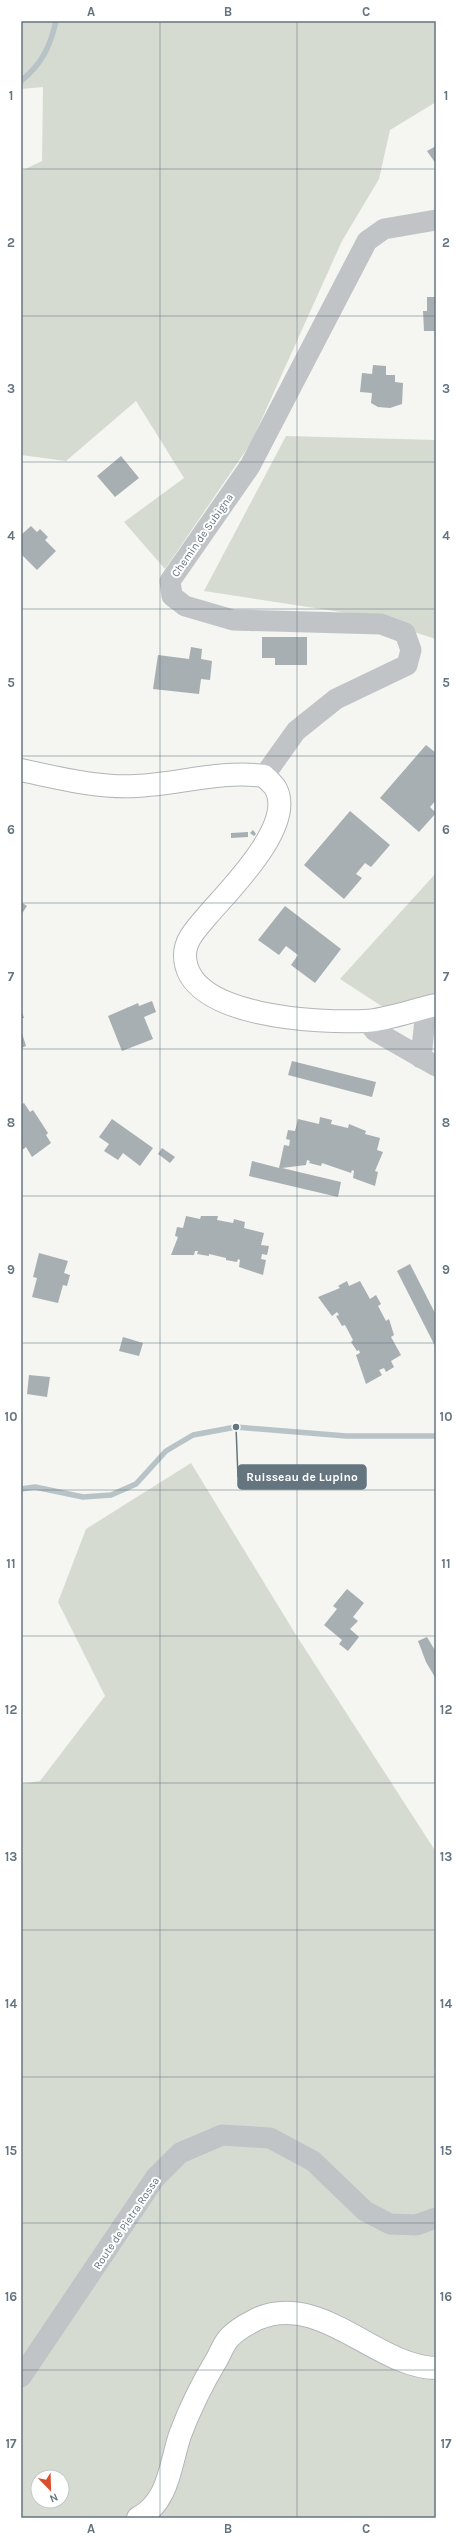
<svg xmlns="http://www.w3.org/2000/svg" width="457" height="2539" viewBox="0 0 457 2539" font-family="Karla,sans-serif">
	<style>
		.green { fill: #d6dbd2; fill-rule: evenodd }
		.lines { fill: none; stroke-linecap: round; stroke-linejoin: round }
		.stream { stroke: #b7c3c6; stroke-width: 5.5 }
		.building { fill: #a7afb3 }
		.major-casing { stroke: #b1b6b9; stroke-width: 24 }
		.minor { stroke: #c0c4c7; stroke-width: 21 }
		.major { stroke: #fff; stroke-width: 22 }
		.grid { fill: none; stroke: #657580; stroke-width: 1; stroke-opacity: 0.55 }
		.labels { text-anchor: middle; stroke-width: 4; stroke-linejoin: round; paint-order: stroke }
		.street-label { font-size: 11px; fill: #657580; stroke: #fff }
		.leader { fill: none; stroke: #657580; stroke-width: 1.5 }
		.callout-dot { fill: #657580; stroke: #fff; stroke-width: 1.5 }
		.callout { fill: #657580; stroke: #657580; stroke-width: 1.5 }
		.callout-label { font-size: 12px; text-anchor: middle; font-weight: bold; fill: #fff }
		.neatline { fill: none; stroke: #657580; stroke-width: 1.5 }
		.grid-label { font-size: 13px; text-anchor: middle; font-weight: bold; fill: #657580 }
	</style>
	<rect width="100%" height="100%" fill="#f5f5f1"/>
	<!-- green -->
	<g class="green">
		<polygon points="21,21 436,21 436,102 390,130 379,179 342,241 251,443 165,569 124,522 184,478 136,401 66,461 21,455 21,171 42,161 43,87 21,89"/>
		<polygon points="286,436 436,440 436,639 361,615 204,591"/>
		<polygon points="436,873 436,997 383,1007 340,979"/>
		<path d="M191,1463l105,172 140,217v211l-2,8 2,8v439h-415v-734l19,-3 65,-85 -47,-94 28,-73zM38,2477h24v24h-24z"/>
	</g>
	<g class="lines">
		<!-- stream -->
		<g class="stream">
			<path d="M21,81c21,-17 29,-34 35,-60"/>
			<polyline points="21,1489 35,1487 83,1497 111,1495 136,1484 166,1451 193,1435 236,1427 346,1436 436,1436"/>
		</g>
	</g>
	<!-- building -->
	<g class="building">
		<polygon points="436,146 436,164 427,151"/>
		<polygon points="427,297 436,297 436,331 424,331 423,311 427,311"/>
		<polygon points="373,365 386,366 386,375 395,375 395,382 403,383 402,404 390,408 378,407 371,403 372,393 360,392 362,373 372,374"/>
		<polygon points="121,456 139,478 115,497 97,476"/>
		<polygon points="31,526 37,532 40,529 48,537 45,540 56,551 37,570 21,554 21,535"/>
		<polygon points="262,637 307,637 307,665 275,665 275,658 262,658"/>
		<polygon points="191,647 202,649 201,659 212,661 210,680 201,679 199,694 153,689 158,655 189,659"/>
		<polygon points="426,745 436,753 436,800 430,807 436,813 419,832 380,798"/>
		<polygon points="350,811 390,845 371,867 365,863 356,874 362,878 344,899 304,865"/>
		<polygon points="253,830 256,834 254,836 250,833"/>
		<polygon points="248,832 248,837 231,838 231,833"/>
		<polygon points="21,902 27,906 21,915"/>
		<polygon points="285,906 341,949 315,983 291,965 298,955 286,946 279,955 258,940"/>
		<polygon points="152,1001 156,1012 144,1017 153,1039 122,1051 108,1016 138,1003 139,1006"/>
		<polygon points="21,1009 24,1018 21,1018"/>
		<polygon points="21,1030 26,1046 21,1048"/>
		<polygon points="292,1061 376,1082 372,1097 288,1075"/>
		<polygon points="24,1103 30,1112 33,1110 48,1133 46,1135 51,1143 32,1157 26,1147 21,1151 21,1105"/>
		<polygon points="320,1117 332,1120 331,1124 348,1128 349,1124 366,1131 365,1134 380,1138 377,1150 383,1152 375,1171 378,1172 375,1186 353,1178 354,1171 352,1170 351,1173 322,1163 321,1166 309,1163 310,1161 307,1160 306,1165 282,1168 341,1182 338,1197 249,1176 252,1161 279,1168 284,1145 289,1146 290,1140 286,1139 288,1130 295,1131 298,1119 319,1124"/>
		<polygon points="112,1119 153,1148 140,1166 123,1153 118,1160 104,1151 109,1144 99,1137"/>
		<polygon points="162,1148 175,1157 170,1163 158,1154"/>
		<polygon points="186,1216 200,1219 201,1216 218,1216 217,1220 233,1223 234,1219 245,1222 244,1228 264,1233 261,1245 269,1246 267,1255 262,1254 261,1259 266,1260 263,1275 239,1267 240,1260 238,1259 237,1262 226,1260 226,1258 209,1254 209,1256 197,1254 198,1251 195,1251 194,1255 171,1255 178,1237 175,1236 177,1227 183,1228"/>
		<polygon points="39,1253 68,1261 64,1273 70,1275 67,1286 63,1285 58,1303 32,1297 37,1278 33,1277"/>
		<polygon points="410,1264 436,1315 436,1348 397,1271"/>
		<polygon points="347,1281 349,1286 360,1281 370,1299 376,1295 381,1304 378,1306 386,1321 389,1319 394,1335 391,1337 401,1355 391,1361 394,1367 386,1372 384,1368 379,1370 382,1375 366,1384 356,1355 360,1353 359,1350 357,1351 351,1342 353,1340 345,1325 342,1326 336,1316 339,1315 337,1312 332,1316 318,1297 340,1288 338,1286"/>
		<polygon points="123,1337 143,1343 139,1356 119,1351"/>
		<polygon points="29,1375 50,1377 47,1397 27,1394"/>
		<polygon points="347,1589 364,1603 353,1617 358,1621 350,1629 359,1637 348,1651 339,1644 342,1640 324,1625 337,1609 333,1606"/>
		<polygon points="427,1637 436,1652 436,1679 426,1662 418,1641"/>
	</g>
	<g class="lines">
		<!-- major casing -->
		<g class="major-casing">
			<g id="major">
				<path d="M21,770c38,8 76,18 115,16 43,-2 85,-16 128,-10 4,4 10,9 12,13 19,37 -47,101 -69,127 -9,11 -22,23 -22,39 0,63 136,68 180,66 23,-1 48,-11 71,-16"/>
				<path d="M138,2518c31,-16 32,-53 42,-83 10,-27 22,-51 37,-76 4,-7 7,-16 12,-21 6,-7 20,-15 28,-19 64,-28 119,48 179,49"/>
			</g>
		</g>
		<!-- minor -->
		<g class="minor">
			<polyline points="264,776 296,731 336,699 407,665 411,650 405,633 381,624 233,620 185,606 172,596 170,581 250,466 367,241 384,229 436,220"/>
			<polyline points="367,1021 375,1031 436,1066"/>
			<polyline points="421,1058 425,1019 435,1005"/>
			<polyline points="21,2377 155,2178 180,2153 222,2135 270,2138 313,2161 365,2211 390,2224 416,2225 436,2218"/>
		</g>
		<!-- major -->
		<use href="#major" class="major"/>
	</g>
	<!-- grid -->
	<path class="grid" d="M160,21v2497M297,21v2497M21,169h415M21,316h415M21,462h415M21,609h415M21,756h415M21,903h415M21,1049h415M21,1196h415M21,1343h415M21,1490h415M21,1636h415M21,1783h415M21,1930h415M21,2077h415M21,2223h415M21,2370h415"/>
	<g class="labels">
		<!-- street labels -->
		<g class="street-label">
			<text transform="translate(202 535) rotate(-55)" y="4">Chemin de Subigna</text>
			<text transform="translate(126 2223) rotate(-56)" y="4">Route de Pietra Rossa</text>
		</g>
	</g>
	<!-- callouts -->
	<path class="leader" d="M236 1427L238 1477"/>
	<circle class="callout-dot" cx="236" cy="1427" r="4"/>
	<rect class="callout" x="238" y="1465" width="128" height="24" rx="4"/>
	<g class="callout-label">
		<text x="302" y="1481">Ruisseau de Lupino</text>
	</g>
	<!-- border -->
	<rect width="457" height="2539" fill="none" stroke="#ffffff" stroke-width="44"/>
	<!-- north arrow -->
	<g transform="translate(50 2489) rotate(157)"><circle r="19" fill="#ffffff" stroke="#c1c8cc"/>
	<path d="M0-3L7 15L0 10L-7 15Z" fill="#d94e2d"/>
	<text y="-6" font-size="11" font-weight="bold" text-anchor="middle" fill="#657580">N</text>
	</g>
	<rect x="22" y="22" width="413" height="2495" class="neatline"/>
	<g class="grid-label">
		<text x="91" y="16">A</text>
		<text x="228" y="16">B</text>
		<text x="366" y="16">C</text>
		<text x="11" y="100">1</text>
		<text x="446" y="100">1</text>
		<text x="11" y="247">2</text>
		<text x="446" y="247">2</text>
		<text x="11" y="393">3</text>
		<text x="446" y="393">3</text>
		<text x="11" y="540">4</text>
		<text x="446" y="540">4</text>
		<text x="11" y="687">5</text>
		<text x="446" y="687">5</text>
		<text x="11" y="834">6</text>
		<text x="446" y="834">6</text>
		<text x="11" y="981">7</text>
		<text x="446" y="981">7</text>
		<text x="11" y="1127">8</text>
		<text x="446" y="1127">8</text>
		<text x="11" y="1274">9</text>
		<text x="446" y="1274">9</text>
		<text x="11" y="1421">10</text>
		<text x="446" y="1421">10</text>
		<text x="11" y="1568">11</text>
		<text x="446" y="1568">11</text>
		<text x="11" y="1714">12</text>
		<text x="446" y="1714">12</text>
		<text x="11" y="1861">13</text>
		<text x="446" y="1861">13</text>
		<text x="11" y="2008">14</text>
		<text x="446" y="2008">14</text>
		<text x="11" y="2155">15</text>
		<text x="446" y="2155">15</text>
		<text x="11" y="2301">16</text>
		<text x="446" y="2301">16</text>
		<text x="11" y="2448">17</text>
		<text x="446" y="2448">17</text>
		<text x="91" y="2533">A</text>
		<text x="228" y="2533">B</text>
		<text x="366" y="2533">C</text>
	</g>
</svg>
